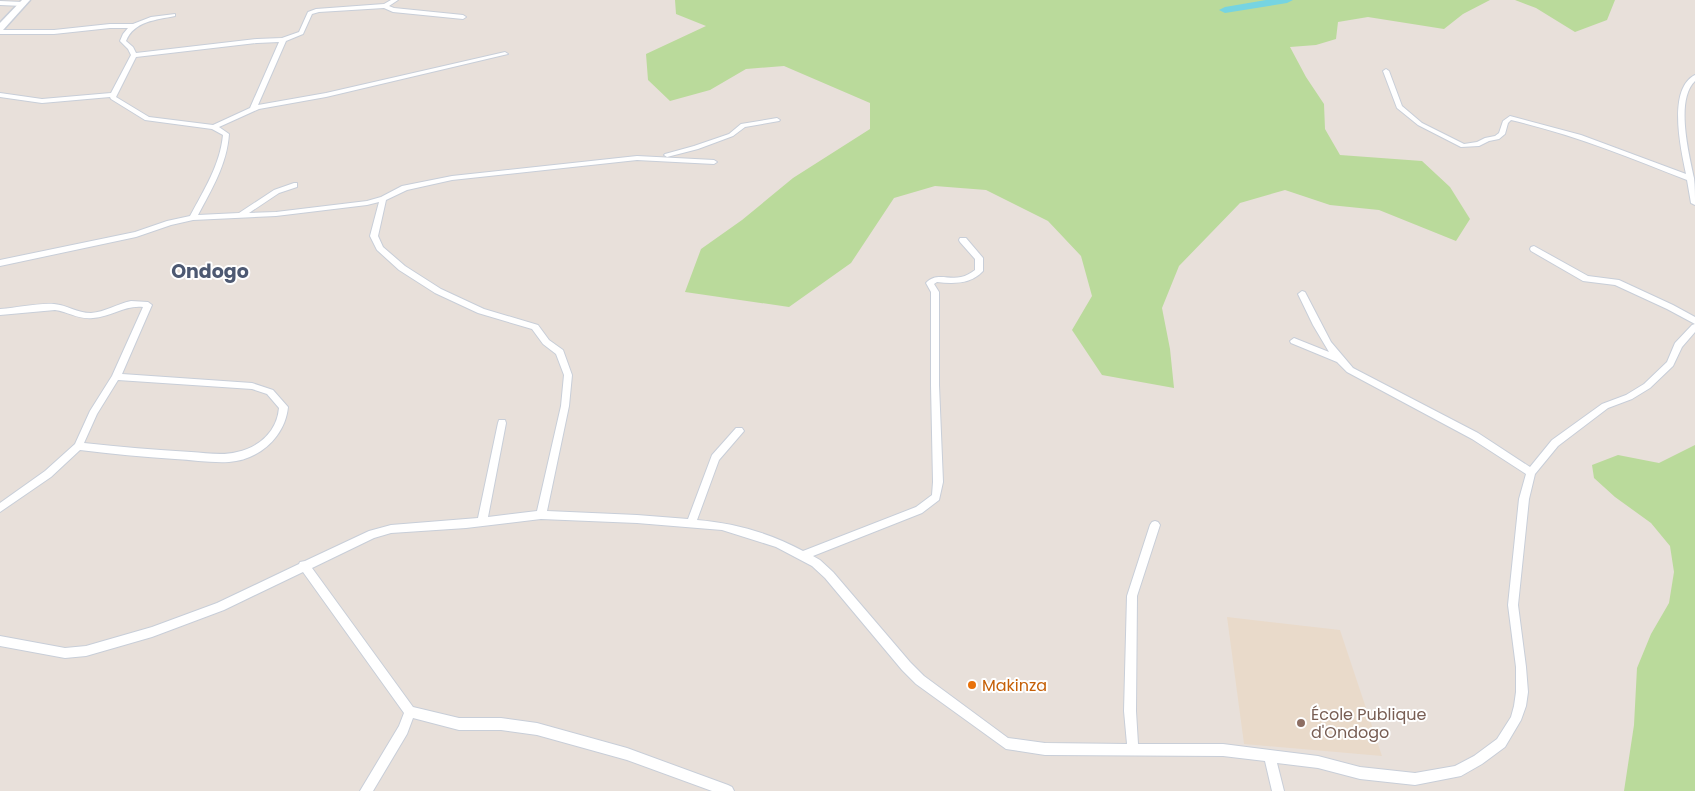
<svg xmlns="http://www.w3.org/2000/svg" width="1695" height="791" viewBox="0 0 1695 791" font-family="Poppins,sans-serif">
	<style>
		.education { fill: #e9daca }
		.green { fill: #bada9b }
		.lines { fill: none; stroke-linecap: round; stroke-linejoin: round }
		.river { fill: #76d4e1; fill-rule: evenodd }
		.minor-casing { stroke: #c8ced8; stroke-width: 2 }
		.tertiary-casing { stroke: #c8ced8; stroke-width: 3 }
		.minor { fill: #fff; fill-rule: evenodd }
		.tertiary { fill: #fff; fill-rule: evenodd }
		.food-dot { fill: #e8710a; stroke: #fff; stroke-width: 2 }
		.education-dot { fill: #8d6e63; stroke: #fff; stroke-width: 2 }
		.labels { text-anchor: middle; stroke-width: 4; stroke-linejoin: round; paint-order: stroke }
		.near-food-label { font-size: 16px; fill: #c56008; stroke: #fff; text-anchor: start }
		.near-education-label { font-size: 16px; fill: #785e54; stroke: #fff; text-anchor: start }
		.district-label { font-size: 19px; font-weight: bold; fill: #4d5972; stroke: #fff }
	</style>
	<rect width="100%" height="100%" fill="#e8e0da"/>
	<!-- education -->
	<polygon class="education" points="1227,617 1340,630 1382,756 1244,744"/>
	<!-- green -->
	<g class="green">
		<polygon points="675,0 1490,0 1463,14 1444,29 1368,17 1338,22 1336,39 1316,45 1290,47 1306,77 1324,104 1325,129 1340,155 1422,161 1450,187 1470,219 1456,241 1379,210 1330,205 1285,190 1240,203 1179,266 1162,308 1170,349 1174,388 1102,375 1072,330 1092,296 1081,256 1048,221 986,190 935,186 894,198 851,263 789,307 685,292 701,249 742,220 793,178 870,129 870,103 784,66 746,69 710,90 670,101 648,80 646,54 706,26 676,14"/>
		<polygon points="1515,0 1615,0 1607,20 1575,32 1536,8"/>
		<polygon points="1695,445 1695,791 1624,791 1634,725 1637,668 1651,634 1669,603 1674,572 1670,546 1651,523 1615,497 1594,478 1592,465 1618,455 1659,463"/>
	</g>
	<g class="lines">
		<!-- river -->
		<polygon class="river" points="1266,0 1293,0 1287,3 1225,13 1219,10 1225,7"/>
		<!-- minor casing -->
		<g class="minor-casing">
			<g id="minor">
				<path d="M391,0h7l-9,6 5,2 69,7 3,2 -3,2 -70,-7 -9,-4 -65,4 -7,2 -9,20 -17,7 -28,64 68,-12 179,-41 3,2 -182,43 -67,12 -40,18 10,7c-2,30 -17,55 -31,81l41,-2 35,-23 20,-7h3v4l-18,6 -30,20 27,-1 91,-11 14,-4 21,-11 50,-10 185,-20 77,4 3,2 -3,2 -77,-4 -185,20 -45,10 -21,10 -8,36 5,11 22,19 36,23 43,20 54,16 11,15 14,10 9,25 -3,31 -22,105 90,4 51,4 24,-64 24,-27h6l2,3 -25,29 -22,60c37,3 73,13 106,31l113,-44 16,-12 1,-13 -2,-97v-93l-5,-9c10,-11 22,-3 35,-6 5,-1 10,-4 14,-7v-11l-15,-17 -1,-2 1,-2h6l17,20v13c-12,13 -29,13 -46,11l-3,2 5,8v93l4,97 -4,18 -17,13 -109,43 7,4 13,12 77,90 14,14 84,62 37,5 82,1 -3,-33 3,-115 23,-71 2,-3 3,-1 3,1 2,3 -23,71 -1,115 2,33h85l95,12 42,11 55,6 40,-7 19,-10 23,-17 14,-22 3,-11 2,-14v-25l-8,-62 11,-106 7,-25 -54,-35 -125,-67 -10,-10 -46,-19 -1,-2 4,-3 35,14 -16,-27 -15,-31 4,-3 3,1 26,50 22,26 125,65 52,34 22,-27 50,-36 24,-9 18,-11 23,-22 8,-19 17,-18 3,-1v8l-13,15 -9,19 -23,22 -18,11 -24,9 -50,38 -23,28 -6,25 -11,106 8,62 2,25 -2,14 -5,14 -16,27 -23,17 -21,12 -46,9 -55,-6 -42,-11 -41,-5 7,28h-12l-7,-30 -42,-5 -178,-1 -39,-6 -90,-65 -14,-14 -77,-92 -13,-12 -36,-19 -54,-17 -85,-7 -96,-4 -75,9 -75,5 -17,5 -62,30 101,139 46,11h42l36,5 90,25 101,37 4,2 2,4h-22l-85,-31 -90,-25 -36,-5h-42l-46,-12 -6,16 -34,57h-13l39,-65 5,-13 -101,-141 -79,38 -72,27 -66,19 -21,2 -65,-12v-10l65,12 21,-2 66,-19 65,-24 82,-39 1,-2 5,-1 64,-30 22,-6 87,-7 20,-95 1,-3h6l1,3 -18,94 49,-6 24,-105 3,-31 -8,-21 -13,-10 -11,-15 -54,-16 -43,-20 -36,-23 -22,-20 -7,-14 9,-34 -12,3 -91,11 -83,4 -22,5 -35,12 -136,29v-6l135,-28 32,-11 23,-5c14,-26 30,-51 33,-81l-11,-6 -67,-9 -34,-21 -1,-2 -68,6 -42,-6v-4l42,6 69,-6 20,-38 -3,-6 -8,-8 3,-7 5,-6h-18l-56,6h-54v-4h54l56,-6h23l18,-7 24,-3v2c-19,4 -41,5 -49,25l7,6 3,6 121,-14 25,-1 17,-6 9,-20 8,-3 68,-5zM279,42l-29,66 -37,17 -64,-8 -33,-20 20,-40 121,-14z"/>
				<polygon points="0,1 23,2 26,4 23,6 0,5"/>
				<path d="M1386,69l3,2 13,35 20,17 42,21 13,-2 8,-4 10,-2 4,-3 4,-12 7,-5 71,19 105,39c-5,-24 -19,-85 9,-99v6c-20,19 -6,73 -1,97 1,8 1,19 1,27l-4,-2 -4,-23c-58,-23 -115,-46 -176,-60l-3,3 -3,11 -6,5 -10,2 -10,5 -18,1 -43,-22 -21,-17 -14,-37z"/>
				<polygon points="777,118 780,120 779,121 745,127 733,136 698,149 667,157 664,155 665,154 694,146 729,134 741,124"/>
				<polygon points="1534,246 1588,276 1619,280 1673,305 1695,317 1695,324 1667,309 1615,285 1583,281 1531,251 1530,249 1531,247"/>
				<path d="M131,301l17,1 4,3 -30,69 130,9 21,7 15,17c-3,30 -29,53 -59,55 -18,1 -36,-2 -54,-3 -32,-2 -63,-5 -95,-9l-29,27 -51,35v-9l45,-32 30,-27 15,-33 22,-35 31,-69c-18,-2 -32,10 -50,11 -14,2 -24,-6 -38,-8l-55,5v-6c18,-1 36,-6 54,-5 13,1 23,9 37,9 14,-1 26,-9 40,-12zM118,380l134,9 15,5 12,14c-2,23 -19,39 -42,44 -14,4 -31,1 -46,0 -36,-2 -71,-5 -107,-9l13,-29z"/>
			</g>
		</g>
		<!-- tertiary casing -->
		<g class="tertiary-casing">
			<polygon id="tertiary" points="22,0 30,0 3,30 0,30 0,23"/>
		</g>
		<!-- minor -->
		<use href="#minor" class="minor"/>
		<!-- tertiary -->
		<use href="#tertiary" class="tertiary"/>
	</g>
	<!-- markers -->
	<circle class="food-dot" cx="972" cy="685" r="5"/>
	<circle class="education-dot" cx="1301" cy="723" r="5"/>
	<g class="labels">
		<!-- near-food labels -->
		<g class="near-food-label">
			<text x="982" y="691">Makinza</text>
		</g>
		<!-- near-education labels -->
		<g class="near-education-label">
			<text x="1311" y="720">École Publique<tspan x="1311" dy="18">d'Ondogo</tspan></text>
		</g>
		<!-- district labels -->
		<g class="district-label">
			<text x="210" y="278">Ondogo</text>
		</g>
	</g>
</svg>
